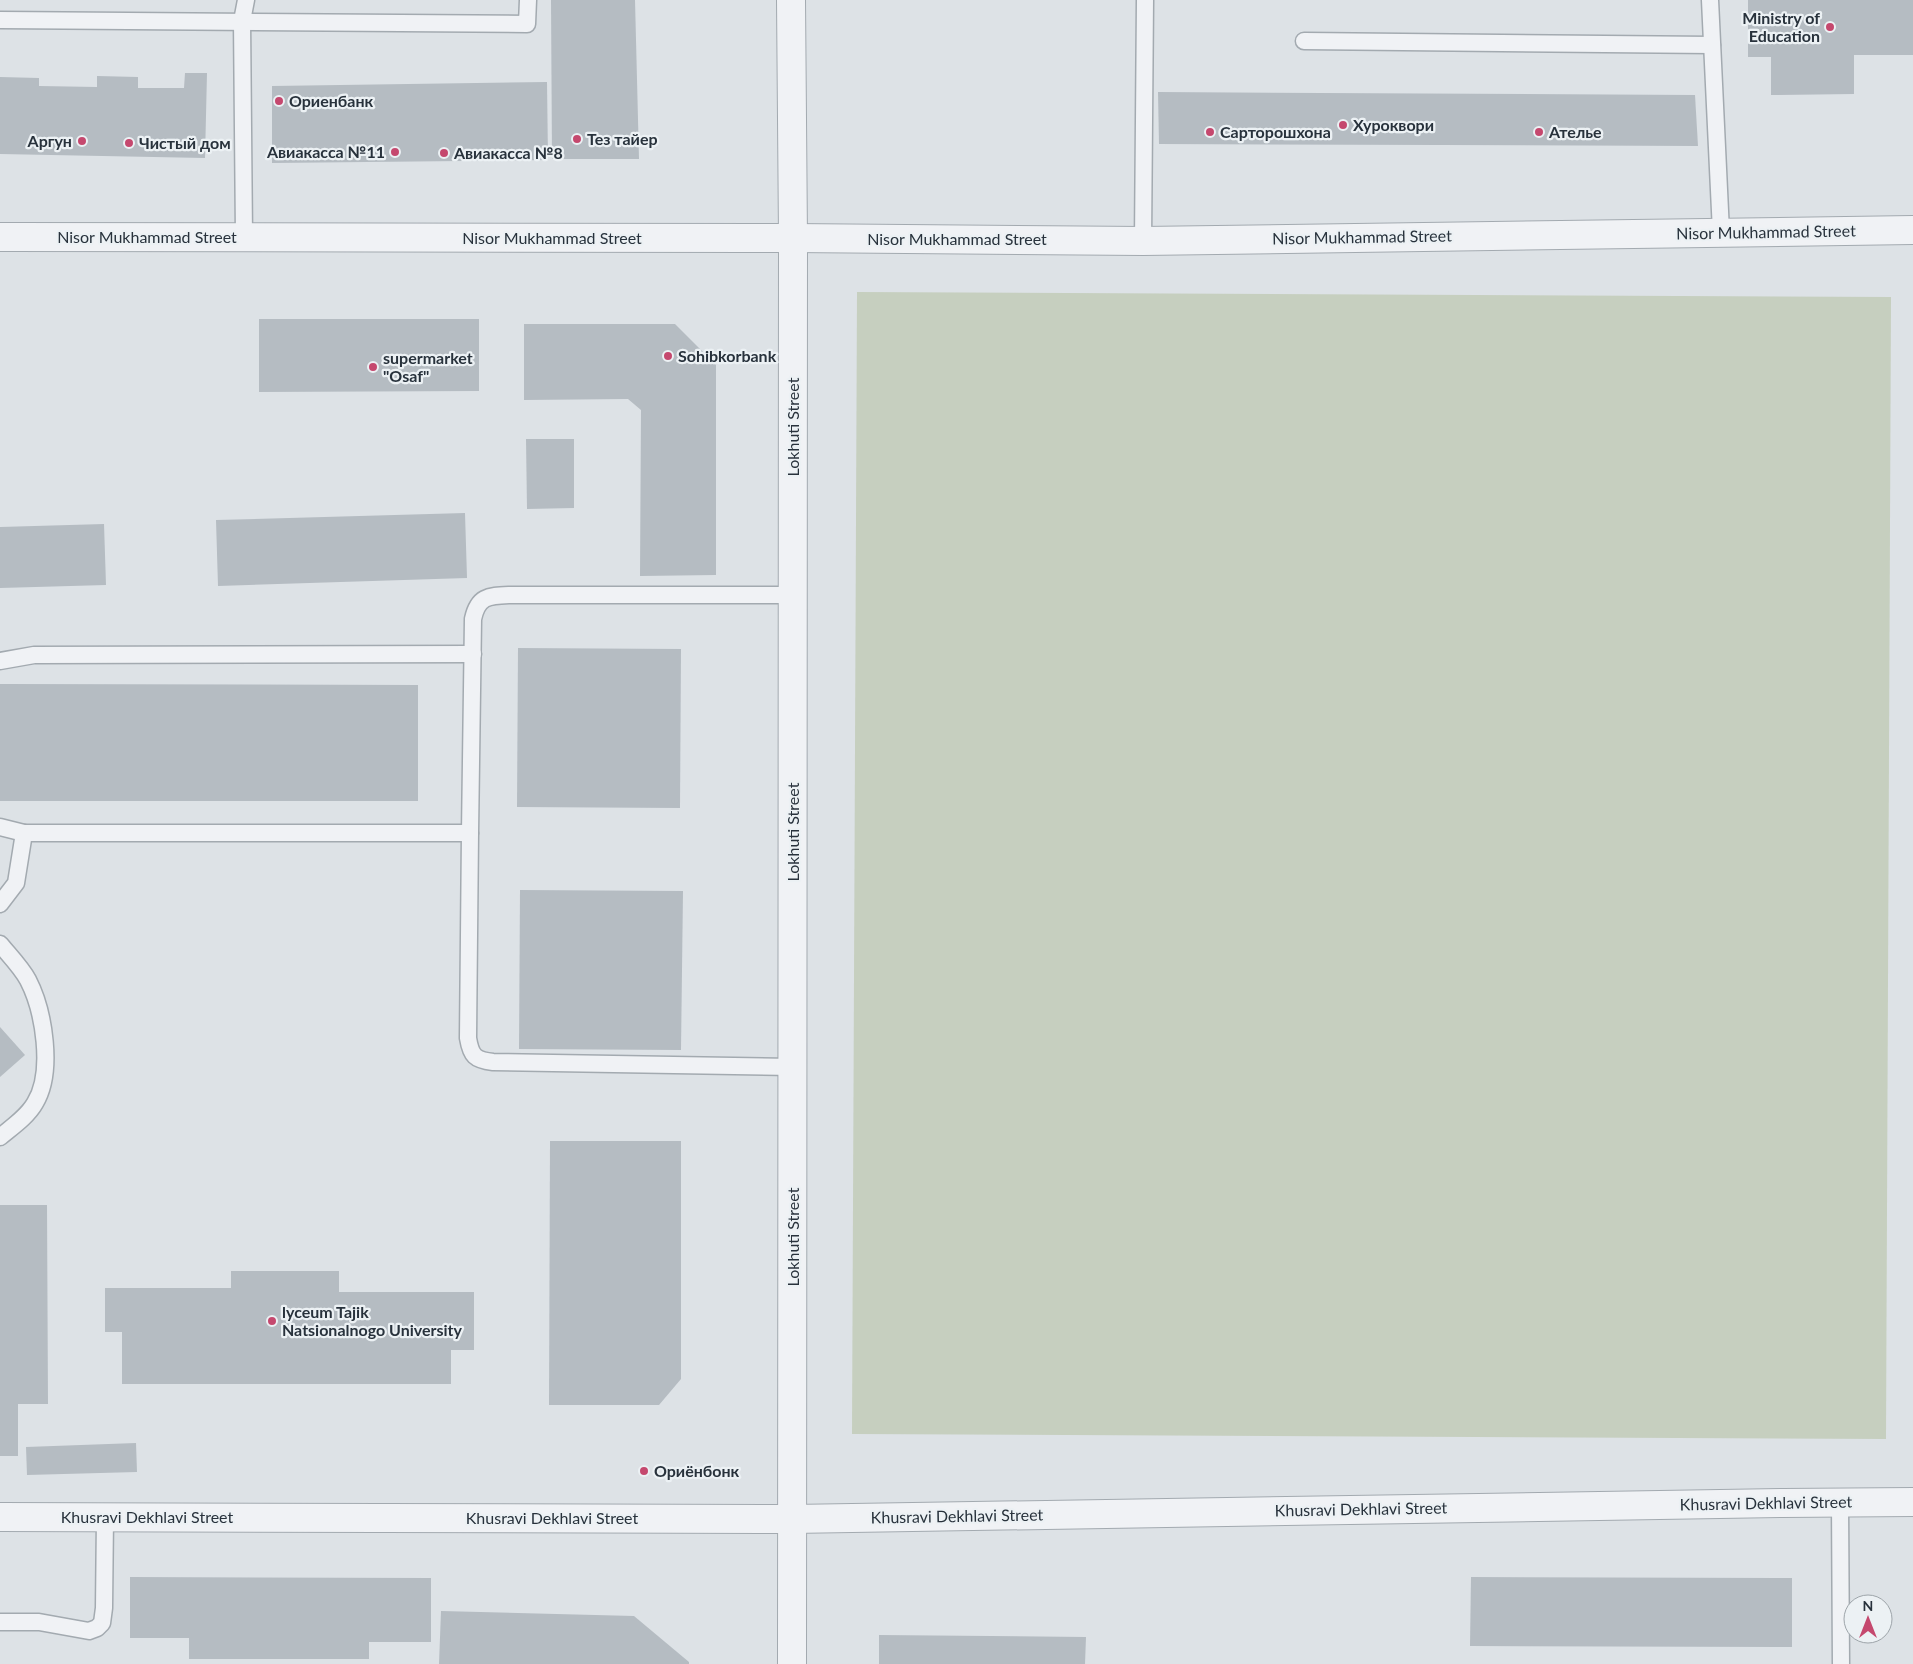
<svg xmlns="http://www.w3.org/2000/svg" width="1913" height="1664" viewBox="0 0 1913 1664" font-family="Lato,sans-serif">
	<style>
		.green { fill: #c6cfbf }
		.building { fill: #b5bcc2 }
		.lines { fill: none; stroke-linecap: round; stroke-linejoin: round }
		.service-casing { stroke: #a3aab0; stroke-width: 19 }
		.minor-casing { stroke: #a3aab0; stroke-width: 30 }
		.tertiary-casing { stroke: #a3aab0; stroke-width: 30 }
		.service { stroke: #f0f2f5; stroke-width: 16 }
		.minor { stroke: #f0f2f5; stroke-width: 28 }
		.tertiary { stroke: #f0f2f5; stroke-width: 28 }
		.poi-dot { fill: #c5486e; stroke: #ecf1f4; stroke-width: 2 }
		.labels { text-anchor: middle; stroke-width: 4.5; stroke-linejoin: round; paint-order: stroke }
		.poi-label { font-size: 16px; font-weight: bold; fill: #28323c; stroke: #ecf1f4; text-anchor: start }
		.street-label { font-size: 16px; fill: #28323c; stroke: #ecf1f4 }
	</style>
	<rect width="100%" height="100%" fill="#dde2e6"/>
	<!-- green -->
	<polygon class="green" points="857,292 1891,297 1886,1439 852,1434"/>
	<!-- building -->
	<g class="building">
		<polygon points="551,0 635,0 639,159 552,159"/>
		<polygon points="1748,0 1913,0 1913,55 1854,55 1854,94 1771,95 1771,57 1748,57"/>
		<polygon points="185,73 207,73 205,158 0,154 0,77 39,78 39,86 97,87 97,76 138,77 138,88 184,88"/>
		<polygon points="547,82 548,160 272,163 272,86"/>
		<polygon points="1158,92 1695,95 1698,146 1159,144"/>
		<polygon points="259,319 479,319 479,391 259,392"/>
		<polygon points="524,324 675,324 716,365 716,575 640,576 641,410 628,399 524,400"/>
		<polygon points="526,439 574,439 574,508 527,509"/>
		<polygon points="465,513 467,578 218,586 216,520"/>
		<polygon points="104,524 106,585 0,588 0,527"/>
		<polygon points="518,648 681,649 680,808 517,807"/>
		<polygon points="0,684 418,685 418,801 0,801"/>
		<polygon points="520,890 683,891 681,1050 519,1049"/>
		<polygon points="0,1027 25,1055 0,1077"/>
		<polygon points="550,1141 681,1141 681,1379 659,1405 549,1405"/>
		<polygon points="0,1205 47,1205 48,1404 18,1404 18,1456 0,1456"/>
		<polygon points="231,1271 339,1271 339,1292 474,1292 474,1350 451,1350 451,1384 122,1384 122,1332 105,1332 105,1288 231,1288"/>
		<polygon points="136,1443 137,1472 27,1475 26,1447"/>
		<polygon points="130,1577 431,1578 431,1642 369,1642 369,1659 189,1659 189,1638 130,1638"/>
		<polygon points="1471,1577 1792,1578 1792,1647 1470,1646"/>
		<polygon points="441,1611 634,1616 689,1662 689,1664 439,1664"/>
		<polygon points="879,1635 1086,1637 1085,1664 879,1664"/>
	</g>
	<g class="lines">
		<!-- service casing -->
		<g class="service-casing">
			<g id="service">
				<polyline points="1710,0 1721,232"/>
				<polyline points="0,20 527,24 528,0"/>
				<polyline points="1304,41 1712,45"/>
				<polyline points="244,237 242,21 246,0"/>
				<polyline points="1143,241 1145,0"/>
				<polyline points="0,661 34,655 473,654"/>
				<polyline points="0,827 24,833"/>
				<path d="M470,833l3,-214c5,-23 15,-23 37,-24h283"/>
				<path d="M0,904l16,-21 8,-50h446l-2,205c3,18 7,22 25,24l300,5"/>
				<path d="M0,944c9,11 21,23 28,36 16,31 26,92 7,123 -8,14 -23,24 -35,34"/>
				<polyline points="1840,1503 1841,1664"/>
				<polyline points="0,1622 39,1622 89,1631 97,1628 102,1623 104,1608 105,1517"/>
			</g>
		</g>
		<!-- minor casing -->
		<g class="minor-casing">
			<polyline id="minor" points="0,1517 792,1519 1783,1503 1913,1502"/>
		</g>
		<!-- tertiary casing -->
		<g class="tertiary-casing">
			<g id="tertiary">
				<polyline points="791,0 793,238 792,1664"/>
				<polyline points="0,237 793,238 1143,241 1913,230"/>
			</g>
		</g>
		<!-- service -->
		<use href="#service" class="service"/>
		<!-- minor -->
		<use href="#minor" class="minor"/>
		<!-- tertiary -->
		<use href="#tertiary" class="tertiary"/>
	</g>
	<!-- markers -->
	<g class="poi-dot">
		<circle cx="1830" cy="27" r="5"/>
		<circle cx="279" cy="101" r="5"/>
		<circle cx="1343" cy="125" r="5"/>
		<circle cx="1210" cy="132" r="5"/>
		<circle cx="1539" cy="132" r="5"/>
		<circle cx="577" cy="139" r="5"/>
		<circle cx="82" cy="141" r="5"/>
		<circle cx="129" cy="143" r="5"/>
		<circle cx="395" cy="152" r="5"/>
		<circle cx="444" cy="153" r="5"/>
		<circle cx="668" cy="356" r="5"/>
		<circle cx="373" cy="367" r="5"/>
		<circle cx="272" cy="1321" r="5"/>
		<circle cx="644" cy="1471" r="5"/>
	</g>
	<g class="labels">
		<!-- poi labels -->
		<g class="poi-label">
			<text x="1820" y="24" text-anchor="end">Ministry of<tspan x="1820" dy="18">Education</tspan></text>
			<text x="289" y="107">Ориенбанк</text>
			<text x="1353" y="131">Хуроквори</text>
			<text x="1220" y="138">Сарторошхона</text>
			<text x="1549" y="138">Ателье</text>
			<text x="587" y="145">Тез тайер</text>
			<text x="72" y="147" text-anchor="end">Аргун</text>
			<text x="139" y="149">Чистый дом</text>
			<text x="385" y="158" text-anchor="end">Авиакасса №11</text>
			<text x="454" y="159">Авиакасса №8</text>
			<text x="678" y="362">Sohibkorbank</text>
			<text x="383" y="364">supermarket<tspan x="383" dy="18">"Osaf"</tspan></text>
			<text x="282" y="1318">lyceum Tajik<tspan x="282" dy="18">Natsionalnogo University</tspan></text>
			<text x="654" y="1477">Ориёнбонк</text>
		</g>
		<!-- street labels -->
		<g class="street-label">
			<text transform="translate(1766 232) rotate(-1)" y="6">Nisor Mukhammad Street</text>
			<text x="147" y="243">Nisor Mukhammad Street</text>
			<text transform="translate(1362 237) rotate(-1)" y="6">Nisor Mukhammad Street</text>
			<text x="552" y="244">Nisor Mukhammad Street</text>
			<text x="957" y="245">Nisor Mukhammad Street</text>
			<text transform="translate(793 427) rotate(-90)" y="6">Lokhuti Street</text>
			<text transform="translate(793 832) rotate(-90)" y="6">Lokhuti Street</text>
			<text transform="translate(793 1237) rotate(-90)" y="6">Lokhuti Street</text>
			<text transform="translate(1766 1503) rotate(-1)" y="6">Khusravi Dekhlavi Street</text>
			<text transform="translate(1361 1509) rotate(-1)" y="6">Khusravi Dekhlavi Street</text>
			<text transform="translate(957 1516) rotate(-1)" y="6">Khusravi Dekhlavi Street</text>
			<text x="147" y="1523">Khusravi Dekhlavi Street</text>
			<text x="552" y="1524">Khusravi Dekhlavi Street</text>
		</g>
	</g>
	<!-- north arrow -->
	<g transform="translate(1868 1619)"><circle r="24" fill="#ecf1f4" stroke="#9ea5aa"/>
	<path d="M0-4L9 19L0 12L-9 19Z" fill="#c5486e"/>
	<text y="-8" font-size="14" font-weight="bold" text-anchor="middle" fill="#28323c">N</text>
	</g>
</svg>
